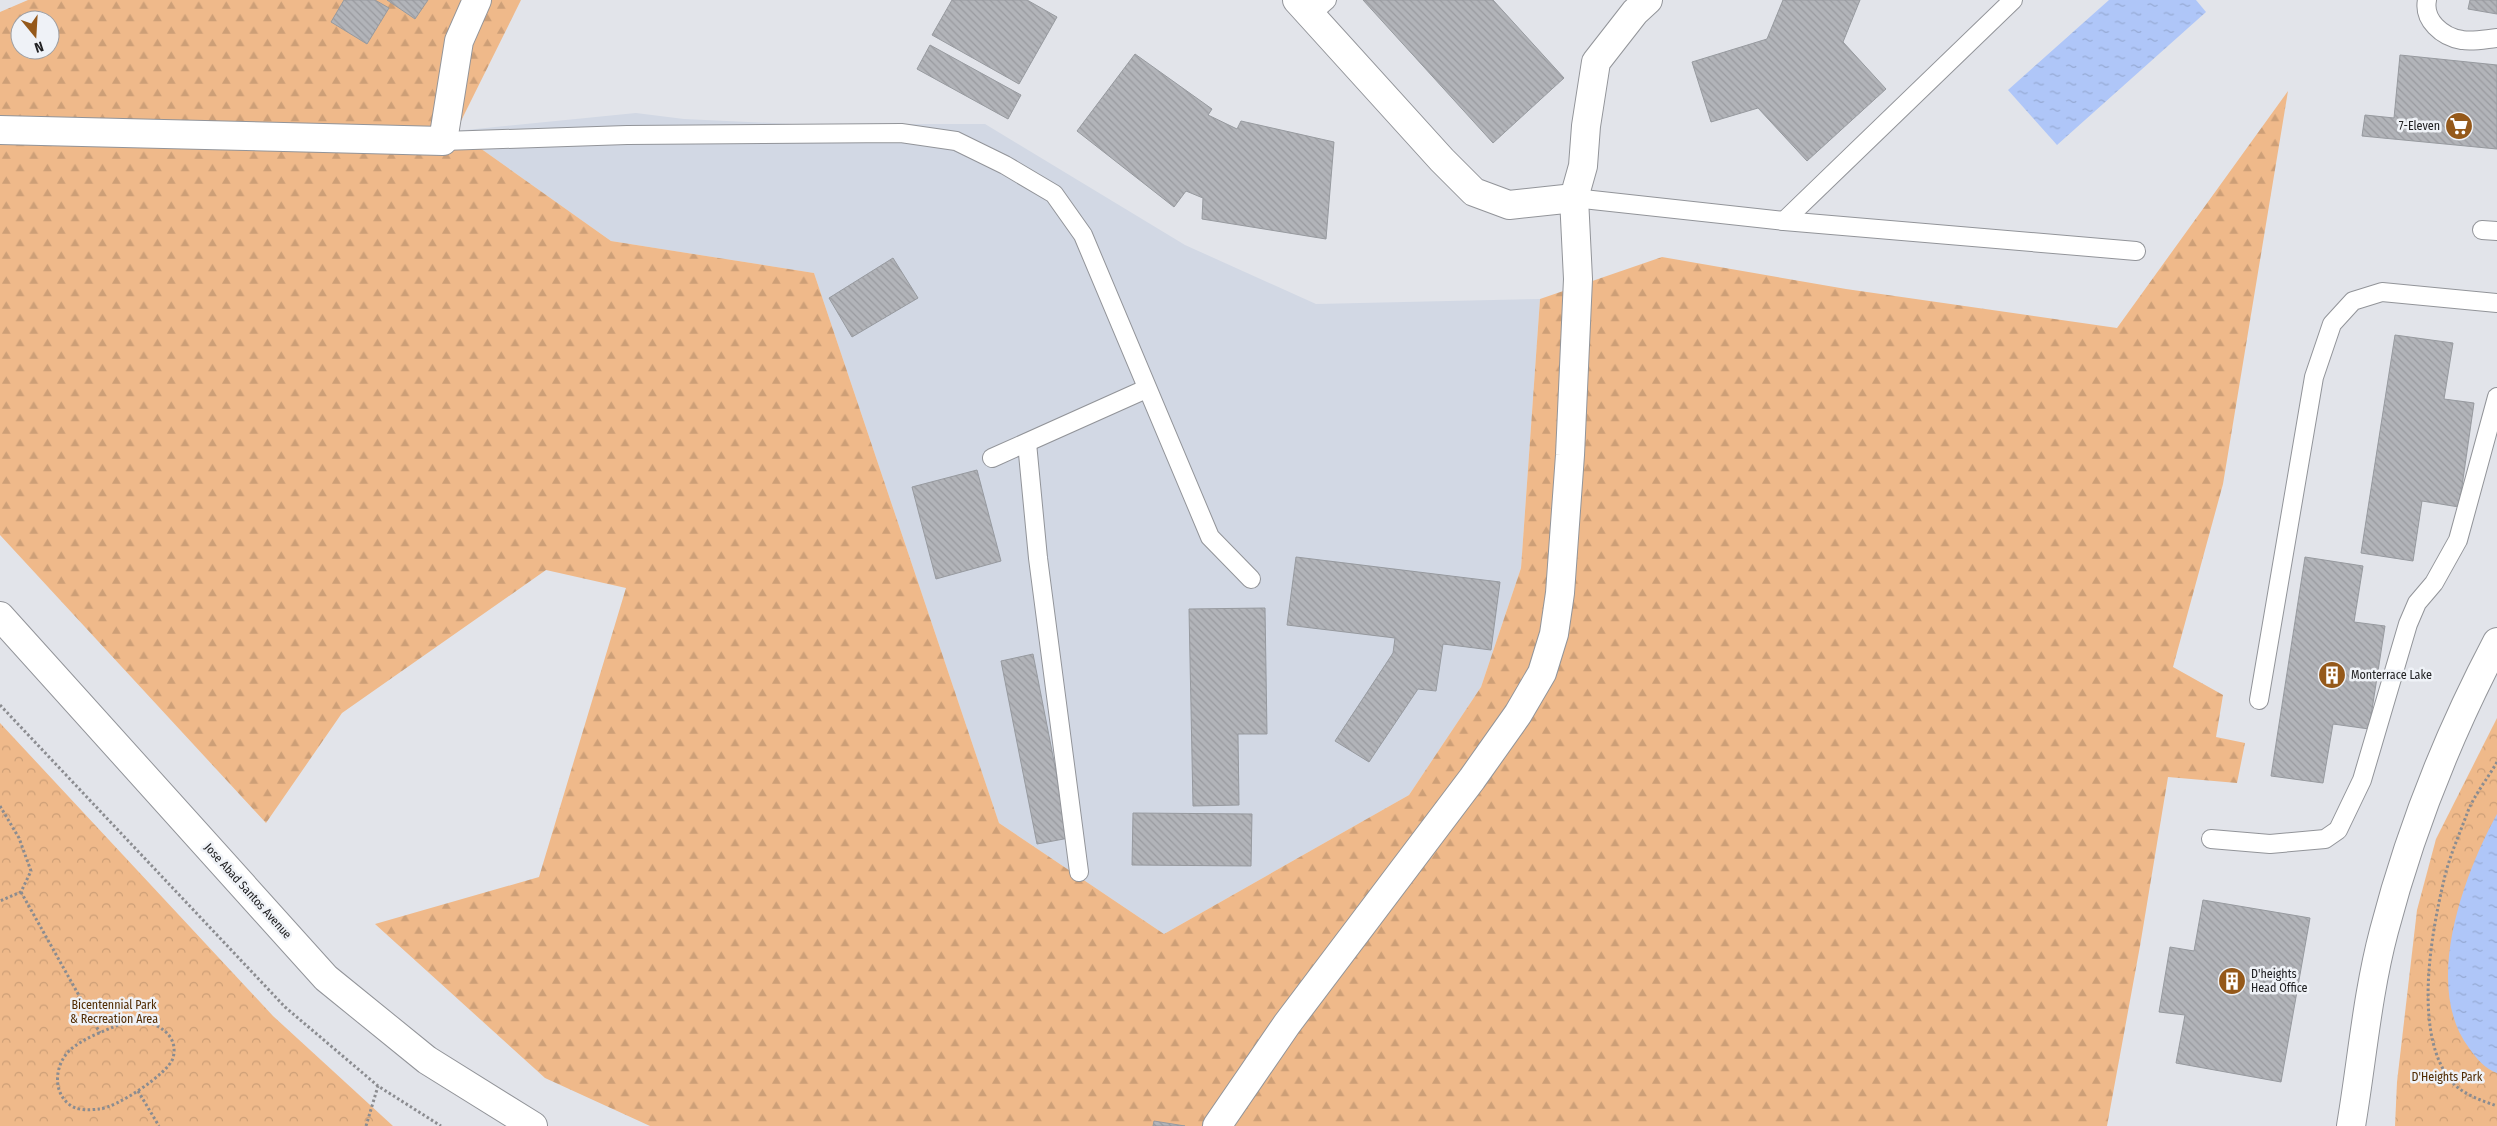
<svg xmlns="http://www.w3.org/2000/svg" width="2497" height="1126" viewBox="0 0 2497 1126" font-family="'Fira Sans Condensed',sans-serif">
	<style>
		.built { fill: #d2d8e4 }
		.forest { fill: url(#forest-firs); fill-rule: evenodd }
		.park { fill: url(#park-crowns) }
		.water { fill: url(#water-ripples) }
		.building { fill: url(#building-back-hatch); stroke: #979a9f }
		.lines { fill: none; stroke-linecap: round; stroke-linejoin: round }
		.service-casing { stroke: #929499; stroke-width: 20 }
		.minor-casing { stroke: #929499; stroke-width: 30 }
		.secondary-casing { stroke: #929499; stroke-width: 30 }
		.path { stroke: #8b8c90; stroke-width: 3; stroke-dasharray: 2.5 2.5; stroke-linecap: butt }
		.service { stroke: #fff; stroke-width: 18 }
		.minor { stroke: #fff; stroke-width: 28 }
		.secondary { stroke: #fff; stroke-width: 28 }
		.labels { text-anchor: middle; stroke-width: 5; stroke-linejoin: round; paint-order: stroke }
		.poi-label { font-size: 12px; fill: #212123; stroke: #eff2f7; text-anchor: start }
		.street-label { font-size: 12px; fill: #212123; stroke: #eff2f7 }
		.park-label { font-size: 12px; fill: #502b02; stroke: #eff2f7 }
	</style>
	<defs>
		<pattern id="forest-firs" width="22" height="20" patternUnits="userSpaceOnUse" patternTransform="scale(1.25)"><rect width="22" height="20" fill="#efb98a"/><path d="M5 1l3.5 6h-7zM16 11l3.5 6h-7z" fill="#cd9f77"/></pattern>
		<pattern id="park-crowns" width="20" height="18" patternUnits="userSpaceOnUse" patternTransform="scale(1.25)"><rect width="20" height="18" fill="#efb98a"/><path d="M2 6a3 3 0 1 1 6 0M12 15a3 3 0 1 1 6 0" fill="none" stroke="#cd9f77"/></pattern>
		<pattern id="water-ripples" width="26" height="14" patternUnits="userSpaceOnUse" patternTransform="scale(1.25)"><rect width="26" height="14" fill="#afc6f8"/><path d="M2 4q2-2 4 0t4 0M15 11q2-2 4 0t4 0" fill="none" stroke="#96aad4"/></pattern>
		<pattern id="building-back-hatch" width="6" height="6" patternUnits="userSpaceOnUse" patternTransform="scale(1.25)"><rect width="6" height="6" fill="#b2b4b9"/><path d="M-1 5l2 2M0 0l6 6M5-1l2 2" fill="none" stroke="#999a9f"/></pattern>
	</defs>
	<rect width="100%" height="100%" fill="#e2e4ea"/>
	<!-- built -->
	<polygon class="built" points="636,113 684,119 792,124 985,124 1185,245 1316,304 1540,299 1521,568 1481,687 1409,795 1164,934 999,823 814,273 611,241 456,131"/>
	<!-- forest -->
	<path class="forest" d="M28,0h493l-65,131 155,110 203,32 185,550 165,111 245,-139 72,-108 40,-119 19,-269 122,-42 184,32 271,39 171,-237 -65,393 -50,183 50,28 -7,42 29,6 -8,40 -69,-6 -28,169 -33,180h-1457l-105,-48 -170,-154 164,-47 87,-289 -80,-18 -204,143 -76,110 -266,-288v-523zM20,20h30v30h-30z"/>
	<!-- park -->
	<g class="park">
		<polygon points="2497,718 2497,1126 2395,1126 2397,1082 2417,910 2436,839"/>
		<polygon points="0,723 273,1016 393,1126 0,1126"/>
	</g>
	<!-- water -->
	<g class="water">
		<polygon points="2109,0 2196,0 2206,12 2057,145 2008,90"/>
		<path d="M2497,814v259c-12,-4 -21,-15 -28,-25 -47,-62 -5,-174 28,-234z"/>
	</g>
	<!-- building -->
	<g class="building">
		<polygon points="344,0 375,0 389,8 367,44 331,22"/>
		<polygon points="387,0 428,0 415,19"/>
		<polygon points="952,0 1027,0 1057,17 1019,84 932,35"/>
		<polygon points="1363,0 1493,0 1564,78 1493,143"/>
		<polygon points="1783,0 1860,0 1843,42 1886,89 1807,161 1758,108 1711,122 1692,62 1767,39"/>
		<polygon points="2470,0 2497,0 2497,14 2468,9"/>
		<polygon points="930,45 1021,95 1008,119 917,69"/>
		<polygon points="1135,54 1212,109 1208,115 1237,129 1241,121 1334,142 1326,239 1202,219 1203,198 1186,191 1174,207 1077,131"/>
		<polygon points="2400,55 2497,65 2497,149 2362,136 2365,115 2394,118"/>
		<polygon points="893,258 918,298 852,337 829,298"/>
		<polygon points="2395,335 2453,343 2444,399 2474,403 2459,507 2422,501 2413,561 2361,553"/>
		<polygon points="977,470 1001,561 936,579 912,487"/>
		<polygon points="1296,557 1500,582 1491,650 1443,644 1436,691 1418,689 1369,762 1335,741 1393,653 1395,638 1287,625"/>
		<polygon points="2305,557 2363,566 2354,622 2385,626 2369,729 2333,724 2323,783 2271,776"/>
		<polygon points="1265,608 1267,734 1238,734 1239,805 1193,806 1189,609"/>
		<polygon points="1033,654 1069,838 1037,844 1001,661"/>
		<polygon points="1133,813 1252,814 1251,866 1132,865"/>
		<polygon points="2203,900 2310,918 2281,1082 2176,1063 2185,1015 2159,1012 2170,947 2194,951"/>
		<polygon points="1154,1121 1185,1126 1153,1126"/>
	</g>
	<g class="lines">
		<!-- service casing -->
		<g class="service-casing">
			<g id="service">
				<path d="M2427,0c-4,20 15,37 35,40 11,2 24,-1 35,-2"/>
				<polyline points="1310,15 1327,0"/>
				<polyline points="443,141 627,135 901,133 956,141 1005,165 1054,194 1083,235 1210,537 1251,579"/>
				<polyline points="1574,198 1784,221 2136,251"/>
				<polyline points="1784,221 2013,0"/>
				<polyline points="2482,230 2497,231"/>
				<polyline points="1027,443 1038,558 1079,872"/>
				<polyline points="992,458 1146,389"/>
				<polyline points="2259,700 2314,377 2332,324 2353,301 2382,292 2497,303"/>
				<polyline points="2211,839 2270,844 2325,839 2338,830 2362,780 2408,624 2417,603 2434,583 2458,540 2497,397"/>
			</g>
		</g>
		<!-- minor casing -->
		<g class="minor-casing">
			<g id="minor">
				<polyline points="1297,0 1442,160 1474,192 1509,205 1574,198"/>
				<polyline points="0,130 443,141 459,41 477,0"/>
				<polyline points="1217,1126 1287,1024 1472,779 1518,714 1542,673 1554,634 1560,593 1570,455 1578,279 1574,198 1583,166 1586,126 1596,62 1635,12 1648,0"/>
				<path d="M2351,1126c11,-65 16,-131 33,-195 26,-100 65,-198 113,-289"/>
			</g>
		</g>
		<!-- secondary casing -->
		<g class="secondary-casing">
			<polyline id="secondary" points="0,616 326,978 427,1060 533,1126"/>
		</g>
		<!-- path -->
		<g class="path">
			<polyline points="0,705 285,1007 378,1086 441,1126"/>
			<path d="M2497,762c-9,16 -22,32 -29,49 -8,22 -19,46 -24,69 -13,54 -32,158 9,203 11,12 30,18 44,23"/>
			<polyline points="0,806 19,838 31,871 21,892 0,901"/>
			<polyline points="21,892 100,1033"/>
			<path d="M133,1019c19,2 47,13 40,39 -5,16 -57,50 -74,51 -9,1 -21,2 -29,-4 -18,-13 -15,-40 -1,-54 14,-14 46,-24 64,-32z"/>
			<polyline points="138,1091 159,1126"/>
			<polyline points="366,1126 378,1086"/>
		</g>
		<!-- service -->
		<use href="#service" class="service"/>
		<!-- minor -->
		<use href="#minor" class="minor"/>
		<!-- secondary -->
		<use href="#secondary" class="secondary"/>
	</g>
	<!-- icons -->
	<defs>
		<g id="supermarket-disc" transform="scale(1.4375)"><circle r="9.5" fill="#95591a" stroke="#eff2f7"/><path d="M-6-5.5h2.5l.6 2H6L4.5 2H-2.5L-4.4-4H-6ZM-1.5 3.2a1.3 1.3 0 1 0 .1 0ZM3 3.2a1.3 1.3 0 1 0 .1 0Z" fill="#fff"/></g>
		<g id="building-disc" transform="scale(1.4375)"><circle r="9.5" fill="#95591a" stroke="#eff2f7"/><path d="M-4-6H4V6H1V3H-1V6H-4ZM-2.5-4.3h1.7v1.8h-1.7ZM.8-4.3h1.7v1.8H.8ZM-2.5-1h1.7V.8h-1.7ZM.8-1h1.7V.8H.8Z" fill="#fff"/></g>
	</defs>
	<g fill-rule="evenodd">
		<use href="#supermarket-disc" x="2459" y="126"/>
		<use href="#building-disc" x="2332" y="675"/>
		<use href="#building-disc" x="2232" y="981"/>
	</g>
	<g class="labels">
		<!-- poi labels -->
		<g class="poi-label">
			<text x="2440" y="130" text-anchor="end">7-Eleven</text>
			<text x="2351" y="679">Monterrace Lake</text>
			<text x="2251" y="978">D'heights<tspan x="2251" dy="14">Head Office</tspan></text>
		</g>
		<!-- street labels -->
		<g class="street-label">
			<text transform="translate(248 891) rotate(48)" y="4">Jose Abad Santos Avenue</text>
		</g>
		<!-- park labels -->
		<g class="park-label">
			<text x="114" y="1009">Bicentennial Park<tspan x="114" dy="14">&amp; Recreation Area</tspan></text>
			<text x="2447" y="1081">D'Heights Park</text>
		</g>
	</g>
	<!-- north arrow -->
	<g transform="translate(35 35) rotate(162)"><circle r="24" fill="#eff2f7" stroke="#9d9ea2"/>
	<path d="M0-4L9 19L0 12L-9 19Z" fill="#95591a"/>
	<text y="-8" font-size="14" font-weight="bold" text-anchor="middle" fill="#212123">N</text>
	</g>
</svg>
